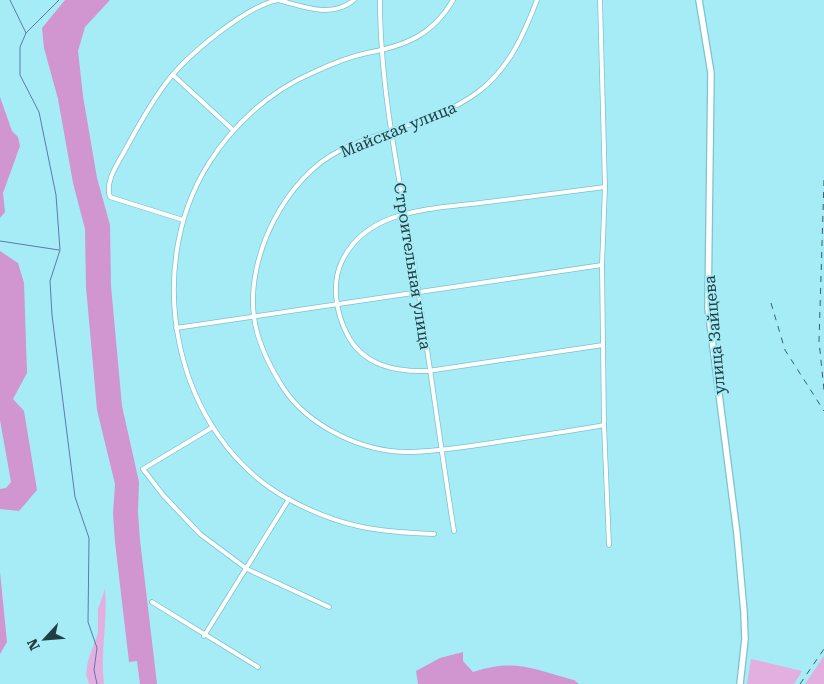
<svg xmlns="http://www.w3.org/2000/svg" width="824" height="684" viewBox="0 0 824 684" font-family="'Roboto Serif',serif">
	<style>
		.green { fill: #e3afe0 }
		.forest { fill: #d195cf }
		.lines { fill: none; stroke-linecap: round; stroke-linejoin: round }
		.stream { stroke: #5f79aa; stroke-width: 1 }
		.street-casing { stroke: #7dc2cd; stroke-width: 5.5 }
		.secondary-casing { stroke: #7dc2cd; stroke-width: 8 }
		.street { stroke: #fff; stroke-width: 4 }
		.secondary { stroke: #fff; stroke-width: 5.5 }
		.rail { stroke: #3a5f64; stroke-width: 1; stroke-dasharray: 6 6; stroke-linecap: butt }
		.labels { text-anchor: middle; stroke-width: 4; stroke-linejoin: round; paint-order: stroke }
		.street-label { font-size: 16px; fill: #213e42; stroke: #a5ecf6 }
	</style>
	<rect width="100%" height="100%" fill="#a5ecf6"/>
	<!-- green -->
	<g class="green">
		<path d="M105,589c3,32 -5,63 -1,95h-15l-3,-10 2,-13 10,-28v-24z"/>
		<polygon points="824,656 824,684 805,684"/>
		<polygon points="751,659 802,671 794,684 747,684"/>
	</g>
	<!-- forest -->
	<g class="forest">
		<polygon points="65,0 110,0 85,27 78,51 83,96 97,178 110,225 111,286 122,406 139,482 138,513 140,540 157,684 140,684 137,661 129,662 115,542 113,514 115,484 97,410 86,287 85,229 73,183 58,99 44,48 42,28"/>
		<polygon points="0,97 12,131 18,137 20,146 3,193 5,212 0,218"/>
		<polygon points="0,251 18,263 24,283 27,373 13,399 24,411 37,490 19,511 0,509 0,489 6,488 11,482 0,420"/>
		<polygon points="0,572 7,642 0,654"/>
		<path d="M463,652v9l10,11c42,-14 60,-3 101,8l5,4h-161l-2,-13 24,-13z"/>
	</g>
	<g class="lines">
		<!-- stream -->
		<g class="stream">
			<polyline points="10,0 26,33 20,47 20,75 39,112 56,195 60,250 50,281 52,315 75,497 89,538 88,622 97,648 94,670 97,684"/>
			<polyline points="26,33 59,0"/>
			<polyline points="0,241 59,250"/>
		</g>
		<!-- street casing -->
		<g class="street-casing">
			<g id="street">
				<path d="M278,0c24,6 54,19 76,0"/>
				<path d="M380,0c0,91 20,181 35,270 14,87 25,174 39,261"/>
				<path d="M537,0c-13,34 -28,69 -59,92 -40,30 -92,36 -137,58 -56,27 -95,107 -87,167 3,25 15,48 28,69 26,41 82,67 129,66 31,-1 62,-6 93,-11 33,-5 67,-10 100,-16"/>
				<polyline points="600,0 605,187 602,265 604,425 609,545"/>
				<polyline points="173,75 233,130"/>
				<path d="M183,220l-73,-23c-5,-16 7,-32 14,-45 13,-24 26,-48 42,-69 20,-27 80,-77 112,-83"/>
				<polyline points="176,328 602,265"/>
				<path d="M603,345l-175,26c-32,1 -65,-5 -81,-37 -11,-22 -16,-50 -5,-73 26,-54 94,-52 146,-59 39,-5 78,-10 117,-15"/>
				<polyline points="213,427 143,469 163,495 200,534 247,569 329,607"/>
				<path d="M434,534c-58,-2 -94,-7 -146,-35 -114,-63 -147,-229 -79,-336 24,-38 61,-72 103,-90 17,-8 36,-16 55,-20 38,-7 66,-18 86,-53"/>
				<polyline points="152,602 258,667"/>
				<polyline points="204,636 289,499"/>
			</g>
		</g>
		<!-- secondary casing -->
		<g class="secondary-casing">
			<polyline id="secondary" points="699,0 711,73 708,308 737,534 744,612 745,639 740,684"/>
		</g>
		<!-- street -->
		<use href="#street" class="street"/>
		<!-- secondary -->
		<use href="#secondary" class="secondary"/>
		<!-- rail -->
		<g class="rail">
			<polyline points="824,180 819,341 824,390"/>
			<polyline points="771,303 785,350 824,411"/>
			<polyline points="800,684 824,649"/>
		</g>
	</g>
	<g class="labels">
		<!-- street labels -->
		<g class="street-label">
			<text transform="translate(398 129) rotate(-22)" y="6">Майская улица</text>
			<text transform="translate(413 266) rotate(81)" y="6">Строительная улица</text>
			<text transform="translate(714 335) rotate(-95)" y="6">улица Зайцева</text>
		</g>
	</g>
	<!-- north arrow -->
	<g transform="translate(45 639) rotate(244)" stroke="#a5ecf6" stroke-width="4" paint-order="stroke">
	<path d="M0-4L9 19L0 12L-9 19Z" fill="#213e42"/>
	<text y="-8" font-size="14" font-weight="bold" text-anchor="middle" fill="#213e42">N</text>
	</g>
</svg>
